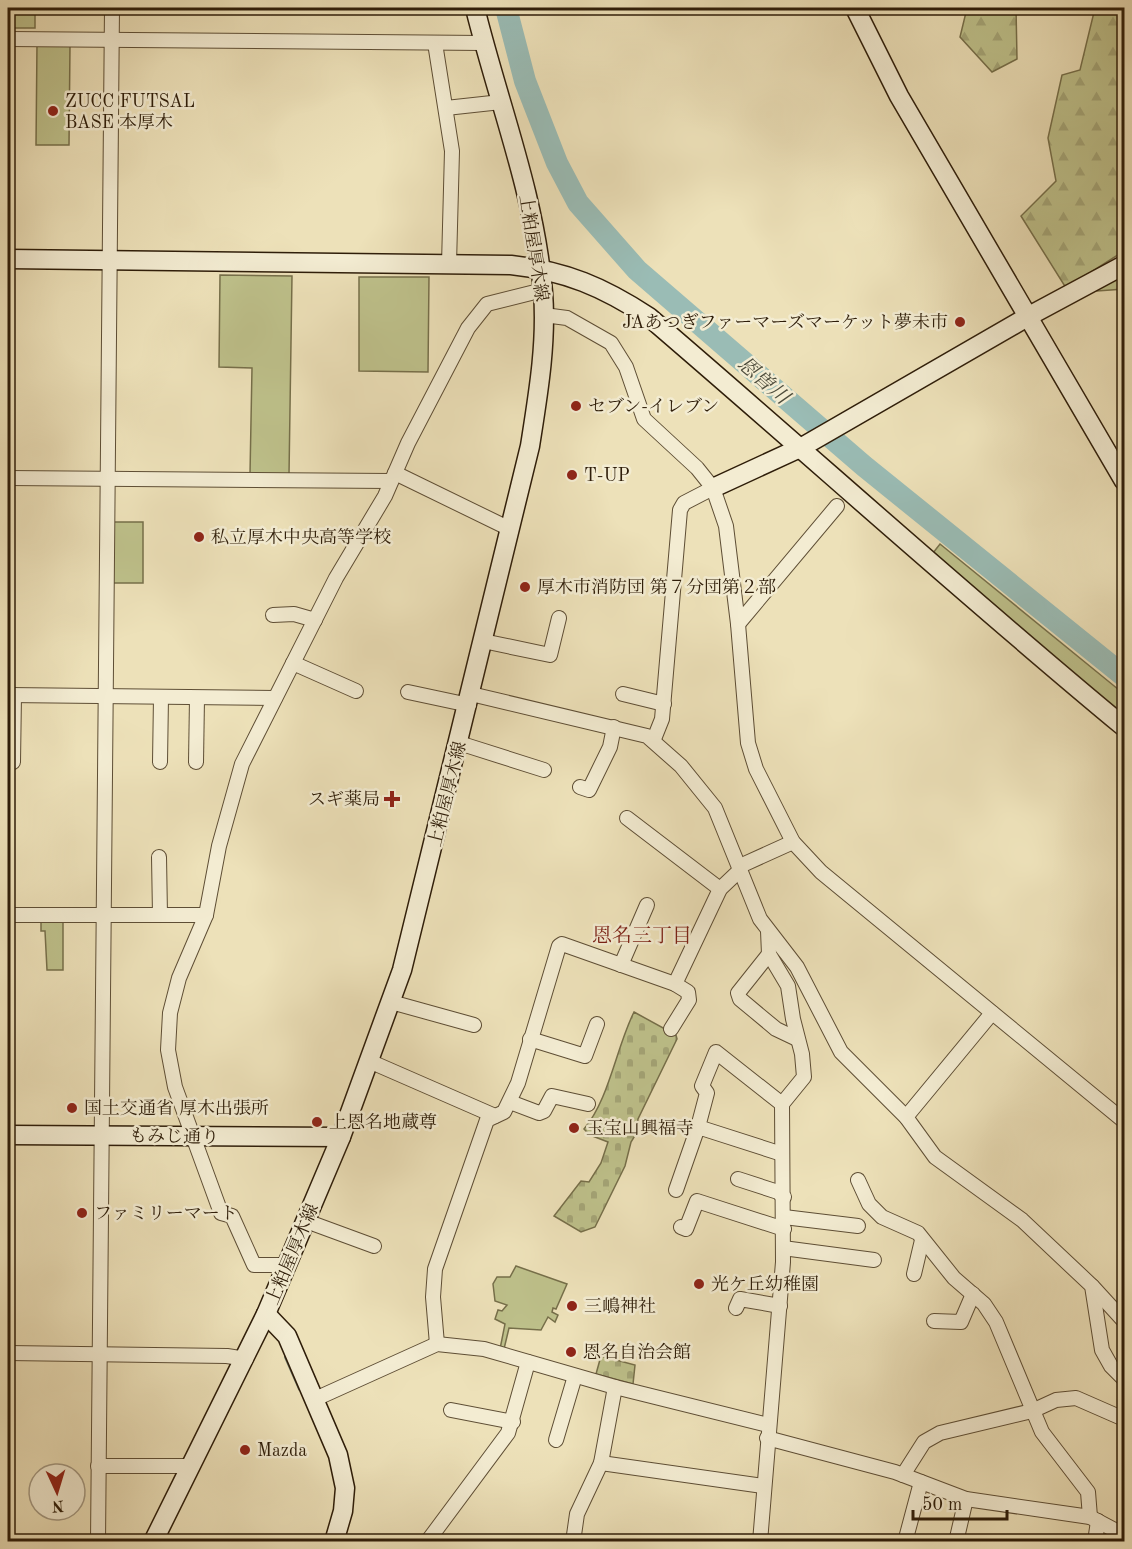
<svg xmlns="http://www.w3.org/2000/svg" width="1132" height="1549" viewBox="0 0 1132 1549" font-family="'Old Standard TT','Noto Serif JP',serif">
	<style>
		.green { fill: #bec18b; stroke: #766f4a; stroke-width: 1.5 }
		.forest { fill: url(#forest-firs); stroke: #766f4a; stroke-width: 1.5 }
		.cemetery { fill: url(#cemetery-stones); stroke: #766f4a; stroke-width: 1.5 }
		.lines { fill: none; stroke-linecap: round; stroke-linejoin: round }
		.stream { stroke: #6f7c70; stroke-width: 4 }
		.river { stroke: #9abcb5; stroke-width: 22 }
		.street-casing { stroke: #5e4e35; stroke-width: 16 }
		.secondary-casing { stroke: #2e1d09; stroke-width: 21 }
		.street { stroke: #f3ecd2; stroke-width: 14 }
		.secondary { stroke: #f3ecd2; stroke-width: 18 }
		.poi-dot { fill: #8f2418; stroke: #f3ecd2; stroke-width: 2 }
		.labels { text-anchor: middle; stroke-width: 5; stroke-linejoin: round; paint-order: stroke }
		.poi-label { font-size: 18px; fill: #2e1d09; stroke: #f3ecd2; text-anchor: start }
		.street-label { font-size: 18px; fill: #2e1d09; stroke: #f3ecd2 }
		.water-label { font-size: 20px; font-style: italic; fill: #4e4d3d; stroke: #f3ecd2 }
		.neighbourhood-label { font-size: 20px; fill: #7a1f14; stroke: #f3ecd2 }
	</style>
	<defs>
		<pattern id="forest-firs" width="22" height="20" patternUnits="userSpaceOnUse" patternTransform="scale(1.5)"><rect width="22" height="20" fill="#bec18b"/><path d="M5 1l3.5 6h-7zM16 11l3.5 6h-7z" fill="#a4a577"/></pattern>
		<pattern id="cemetery-stones" width="16" height="16" patternUnits="userSpaceOnUse" patternTransform="scale(1.5)"><rect width="16" height="16" fill="#bec18b"/><path d="M2 7V4a2 2 0 0 1 4 0v3zM10 15v-3a2 2 0 0 1 4 0v3z" fill="#a4a577"/></pattern>
	</defs>
	<rect width="100%" height="100%" fill="#ede1b9"/>
	<filter id="stains"><feTurbulence type="fractalNoise" baseFrequency=".00333" numOctaves="4"/><feColorMatrix values="0 0 0 0 .2 0 0 0 0 .09 0 0 0 0 .02 0 0 0 .5 -.17"/></filter>
	<radialGradient id="worn" r=".72"><stop offset=".6" stop-color="#630" stop-opacity="0"/><stop offset="1" stop-color="#630" stop-opacity=".3"/></radialGradient>
	<!-- green -->
	<g class="green">
		<rect x="8" y="8" width="27" height="20"/>
		<polygon points="37,44 70,45 69,145 36,145"/>
		<polygon points="1124,273 1124,289 1097,291 1095,288"/>
		<polygon points="220,275 292,276 289,475 250,474 252,368 219,367"/>
		<polygon points="359,277 429,277 428,372 359,371"/>
		<rect x="113" y="522" width="30" height="61"/>
		<polygon points="940,544 1124,694 1124,721 933,553"/>
		<polygon points="41,921 63,922 63,970 47,970 45,931 41,931"/>
		<polygon points="516,1266 567,1284 556,1309 553,1308 552,1312 558,1315 555,1322 548,1317 541,1330 509,1328 504,1349 500,1349 505,1324 495,1319 498,1310 502,1311 507,1305 495,1301 493,1284 497,1277 510,1277"/>
	</g>
	<!-- forest -->
	<g class="forest">
		<polygon points="967,8 1016,8 1017,59 992,72 960,37"/>
		<polygon points="1095,8 1124,8 1124,251 1066,288 1021,216 1056,181 1048,138 1062,75 1080,70"/>
	</g>
	<!-- cemetery -->
	<g class="cemetery">
		<path d="M634,1012l42,23 1,4 -39,80 -2,15 -5,8 -6,24 -30,61 -14,5 -27,-16 27,-35 8,1 12,-19 7,-21 -18,-7 -6,-6c25,-29 32,-81 50,-117z"/>
		<polygon points="601,1356 635,1365 633,1384 596,1374"/>
	</g>
	<g class="lines">
		<!-- stream -->
		<polyline class="stream" points="286,1357 300,1389"/>
		<!-- river -->
		<polyline class="river" points="506,8 525,81 557,163 578,203 637,270 864,466 1124,676"/>
		<!-- street casing -->
		<g class="street-casing">
			<g id="street">
				<polyline points="8,39 483,43"/>
				<polyline points="435,43 452,151 449,264"/>
				<polyline points="446,108 501,102"/>
				<polyline points="544,315 567,318 611,343 626,367 644,419 697,468 713,488 726,526 738,624 748,743 756,769 793,842 821,872 1124,1121"/>
				<polyline points="395,473 510,529"/>
				<polyline points="8,478 391,481"/>
				<polyline points="273,615 294,614 315,620"/>
				<polyline points="738,624 837,506"/>
				<polyline points="483,641 550,655 559,618"/>
				<polyline points="293,663 356,691"/>
				<polyline points="408,692 469,705"/>
				<polyline points="471,694 647,736 681,766 715,808 760,919 797,967 841,1052 906,1117 935,1157 1022,1220 1092,1286 1102,1350 1111,1366 1124,1379"/>
				<polyline points="623,694 664,704"/>
				<polyline points="8,695 275,698"/>
				<polyline points="654,739 662,719 680,510 684,503 713,488"/>
				<polyline points="459,743 544,770"/>
				<polyline points="13,762 14,695"/>
				<polyline points="160,762 161,697"/>
				<polyline points="196,762 197,698"/>
				<polyline points="580,787 589,790 610,747 614,727"/>
				<polyline points="627,818 720,889"/>
				<polyline points="159,857 160,915"/>
				<polyline points="740,866 793,842"/>
				<polyline points="8,915 206,915"/>
				<polyline points="769,954 738,993 740,999 776,1029 797,1039"/>
				<polyline points="621,965 647,905"/>
				<polyline points="391,1002 474,1025"/>
				<polyline points="671,1029 689,1000 688,992 675,984"/>
				<polyline points="530,1039 585,1056 597,1024"/>
				<polyline points="369,1061 495,1116"/>
				<polyline points="510,1102 539,1113 544,1111 552,1096 588,1104"/>
				<polyline points="906,1117 992,1013"/>
				<polyline points="698,1127 707,1093 702,1086 716,1052 782,1104"/>
				<polyline points="738,1179 778,1192 784,1197"/>
				<polyline points="858,1180 869,1204 882,1217 918,1233 954,1278 984,1304 996,1322 1042,1432 1088,1492 1090,1517"/>
				<polyline points="676,1190 698,1127 782,1154"/>
				<polyline points="784,1217 858,1226"/>
				<polyline points="306,1221 374,1246"/>
				<polyline points="681,1227 686,1229 697,1201 784,1229"/>
				<polyline points="783,1248 874,1260"/>
				<polyline points="288,1265 254,1265 232,1216 221,1213 175,1087 168,1050 170,1013 179,978 206,915 219,846 242,764 336,578 385,496 408,443 468,328 487,304 543,290"/>
				<polyline points="914,1274 922,1240"/>
				<polyline points="1092,1286 1124,1321"/>
				<polyline points="736,1308 740,1299 780,1306"/>
				<polyline points="934,1321 961,1322 973,1294"/>
				<polyline points="437,1344 433,1297 435,1269 487,1120 504,1112 518,1083 559,946 562,944 675,984 720,889 739,871"/>
				<polyline points="8,1353 227,1356 246,1359"/>
				<polyline points="313,1400 437,1344 484,1349 615,1387 768,1425"/>
				<polyline points="451,1410 513,1422"/>
				<polyline points="767,1438 895,1472 966,1499 1090,1517 1124,1535"/>
				<polyline points="556,1440 575,1376"/>
				<polyline points="601,1463 763,1486"/>
				<polyline points="98,1466 192,1466"/>
				<polyline points="903,1475 924,1442 940,1433 1032,1411 1056,1400 1076,1398 1124,1419"/>
				<path d="M98,1542c4,-512 11,-1023 14,-1534"/>
				<polyline points="427,1542 508,1433 528,1362"/>
				<polyline points="573,1542 577,1514 601,1463 615,1387"/>
				<polyline points="760,1542 783,1262 782,1104 804,1077 802,1054 793,1019 788,986 769,954 768,931"/>
				<polyline points="905,1542 921,1482"/>
				<polyline points="956,1542 966,1499"/>
				<polyline points="1095,1542 1098,1521"/>
			</g>
		</g>
		<!-- secondary casing -->
		<g class="secondary-casing">
			<g id="secondary">
				<polyline points="855,8 899,96 1124,481"/>
				<path d="M8,259l503,6c55,6 92,22 138,52 159,136 314,277 475,410"/>
				<polyline points="713,488 802,447 1029,316 1124,265"/>
				<polyline points="8,1135 341,1137"/>
				<polyline points="266,1314 287,1336 338,1455 345,1488 343,1511 334,1542"/>
				<path d="M153,1542l113,-228 75,-177 61,-167 128,-524c8,-51 17,-103 13,-154 -8,-98 -45,-190 -68,-284"/>
			</g>
		</g>
		<!-- street -->
		<use href="#street" class="street"/>
		<!-- secondary -->
		<use href="#secondary" class="secondary"/>
	</g>
	<!-- markers -->
	<g class="poi-dot">
		<circle cx="53" cy="111" r="6"/>
		<circle cx="960" cy="322" r="6"/>
		<circle cx="576" cy="406" r="6"/>
		<circle cx="572" cy="475" r="6"/>
		<circle cx="199" cy="537" r="6"/>
		<circle cx="525" cy="587" r="6"/>
		<path d="M389 790h6v6h6v6h-6v6h-6v-6h-6v-6h6z"/>
		<circle cx="72" cy="1108" r="6"/>
		<circle cx="317" cy="1122" r="6"/>
		<circle cx="574" cy="1128" r="6"/>
		<circle cx="82" cy="1213" r="6"/>
		<circle cx="699" cy="1284" r="6"/>
		<circle cx="572" cy="1306" r="6"/>
		<circle cx="571" cy="1352" r="6"/>
		<circle cx="245" cy="1450" r="6"/>
	</g>
	<g class="labels">
		<!-- poi labels -->
		<g class="poi-label">
			<text x="65" y="107">ZUCC FUTSAL<tspan x="65" dy="21">BASE 本厚木</tspan></text>
			<text x="948" y="328" text-anchor="end">JAあつぎファーマーズマーケット夢未市</text>
			<text x="588" y="412">セブン-イレブン</text>
			<text x="584" y="481">T-UP</text>
			<text x="211" y="543">私立厚木中央高等学校</text>
			<text x="537" y="593">厚木市消防団 第７分団第２部</text>
			<text x="380" y="805" text-anchor="end">スギ薬局</text>
			<text x="84" y="1114">国土交通省 厚木出張所</text>
			<text x="329" y="1128">上恩名地蔵尊</text>
			<text x="586" y="1134">玉宝山興福寺</text>
			<text x="94" y="1219">ファミリーマート</text>
			<text x="711" y="1290">光ケ丘幼稚園</text>
			<text x="584" y="1312">三嶋神社</text>
			<text x="583" y="1358">恩名自治会館</text>
			<text x="257" y="1456">Mazda</text>
		</g>
		<!-- street labels -->
		<g class="street-label">
			<text transform="translate(534 248) rotate(81)" y="6">上粕屋厚木線</text>
			<text transform="translate(447 794) rotate(-76)" y="6">上粕屋厚木線</text>
			<text transform="translate(174 1136) rotate(1)" y="6">もみじ通り</text>
			<text transform="translate(292 1254) rotate(-67)" y="6">上粕屋厚木線</text>
		</g>
		<!-- water labels -->
		<g class="water-label">
			<text transform="translate(764 380) rotate(41)" y="7">恩曽川</text>
		</g>
		<!-- neighbourhood labels -->
		<g class="neighbourhood-label">
			<text x="642" y="942">恩名三丁目</text>
		</g>
	</g>
	<!-- margin -->
	<rect width="1132" height="1549" fill="none" stroke="#ede1b9" stroke-width="30"/>
	<rect x="9" y="9" width="1114" height="1531" fill="none" stroke="#2e1d09" stroke-width="3"/>
	<rect x="15" y="15" width="1102" height="1519" fill="none" stroke="#2e1d09" stroke-width="1.5"/>
	<!-- north arrow -->
	<g transform="translate(57 1492) rotate(176)"><circle r="28" fill="#f3ecd2" stroke="#a49982" stroke-width="1.5"/>
	<path d="M0-4.5L10 22L0 15L-10 22Z" fill="#8f2418"/>
	<text y="-9" font-size="16" font-weight="bold" text-anchor="middle" fill="#2e1d09">N</text>
	</g>
	<!-- scale -->
	<path d="M913 1510v9h94v-9" fill="none" stroke="#2e1d09" stroke-width="3"/>
	<text x="922" y="1510" font-size="18" fill="#2e1d09" stroke="#f3ecd2" stroke-width="4.5" paint-order="stroke">50 m</text>
	<rect width="100%" height="100%" filter="url(#stains)"/>
	<rect width="100%" height="100%" fill="url(#worn)"/>
</svg>
